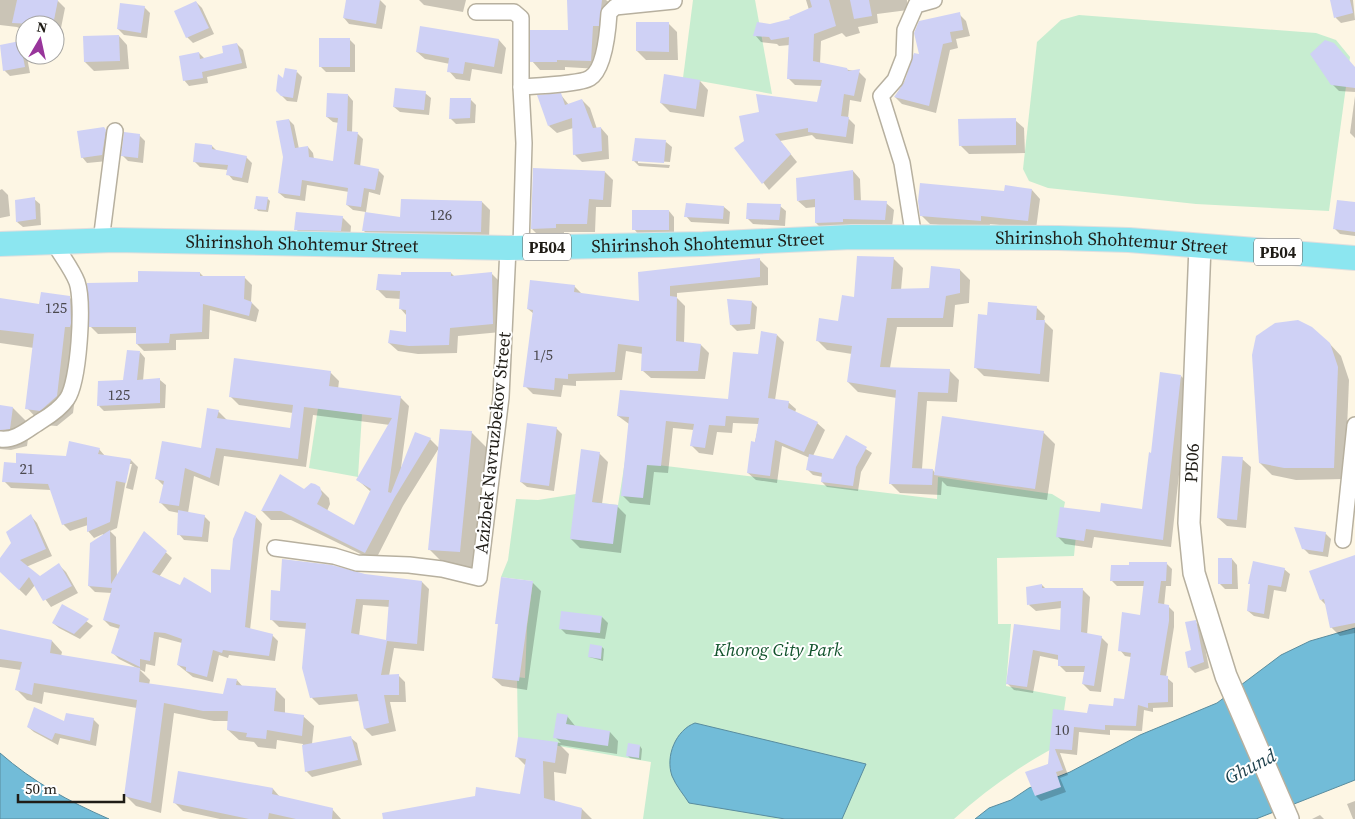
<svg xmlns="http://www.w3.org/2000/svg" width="1355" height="819" viewBox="0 0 1355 819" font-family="'Source Serif 4',serif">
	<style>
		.green { fill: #c7edd0 }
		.water { fill: #72bcd8; stroke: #598c9e }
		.shadow { fill: #0003; fill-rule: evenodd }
		.building { fill: #cfd1f5; fill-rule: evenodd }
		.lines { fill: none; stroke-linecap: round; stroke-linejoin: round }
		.minor-casing { stroke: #b7b09f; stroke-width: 18 }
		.secondary-casing { stroke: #b7b09f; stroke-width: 24 }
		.primary-casing { stroke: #e0dfde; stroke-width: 26 }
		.minor { stroke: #fff; stroke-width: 15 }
		.secondary { stroke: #fff; stroke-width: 21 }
		.primary { stroke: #8ce6f0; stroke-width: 24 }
		.labels { text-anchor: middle; stroke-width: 4; stroke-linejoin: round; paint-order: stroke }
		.number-label { font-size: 15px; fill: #4b494e }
		.shield { fill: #fff; stroke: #62605c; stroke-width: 1 }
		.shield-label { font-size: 16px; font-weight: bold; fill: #1f1c16 }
		.street-label { font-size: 18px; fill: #1f1c16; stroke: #fff }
		.park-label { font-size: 18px; font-style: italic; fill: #11522b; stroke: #fff }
		.water-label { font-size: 19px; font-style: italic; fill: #1c3f4b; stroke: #fff }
	</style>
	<rect width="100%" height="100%" fill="#fdf6e4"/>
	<!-- green -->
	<g class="green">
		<polygon points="693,0 755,0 772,94 683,78"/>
		<polygon points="1079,15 1316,33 1336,40 1350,57 1329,211 1196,204 1048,188 1029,181 1023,169 1037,42 1061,20"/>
		<polygon points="318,408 362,414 358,477 309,468"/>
		<path d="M625,461l312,38 1,-22 114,17 13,8 -6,30 17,3 -2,21 -77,2 1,66h13l-5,62 60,11 -7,48c-38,20 -73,45 -105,74h-311l8,-57 -133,-23 -1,-62 8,1 2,-51 6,-46 -32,-4 7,-17 8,-61 22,1 38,-6 -1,6 43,5z"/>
	</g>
	<!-- water -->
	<g class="water">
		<polygon points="1355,628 1355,780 1256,819 975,819 989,808 1011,800 1029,788 1070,772 1140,735 1217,703 1281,655 1310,641"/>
		<path d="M695,723l171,41 -24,55h-57l-96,-16c-5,-8 -13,-17 -17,-27 -7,-20 4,-46 23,-53z"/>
		<path d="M0,753c33,29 68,48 109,66h-109z"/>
	</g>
	<!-- shadow -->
	<g class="shadow">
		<polygon points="0,0 57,0 65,8 59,38 55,37 55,25 25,25 25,31 17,27 0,25"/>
		<polygon points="347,0 380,0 386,6 382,29 349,24 344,18"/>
		<polygon points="419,0 466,0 463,12 424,5"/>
		<polygon points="568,0 606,0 610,3 599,69 565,67 565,70 540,70 532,61 570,32"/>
		<polygon points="806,0 907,0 908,10 877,14 878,23 858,27 860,33 846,37 842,33 821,41 820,64 859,72 866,79 861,102 850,100 848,118 855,125 853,144 816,139 812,135 780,141 797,162 769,190 736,148 818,104 822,86 795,85 788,78 790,45 779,46 777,44 761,42 755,35 770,25 791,20 809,10"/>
		<polygon points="1331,0 1353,0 1355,20 1341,23 1336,18"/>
		<polygon points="196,2 202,8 214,34 193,43 187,37"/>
		<polygon points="144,7 150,13 147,38 124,35 118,29"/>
		<polygon points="959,14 966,21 970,36 956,39 958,48 950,50 936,113 902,104 895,97 920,56"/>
		<polygon points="669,24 677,32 678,60 646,60 637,51"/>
		<polygon points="119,36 127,45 129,69 94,71 85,62"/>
		<polygon points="349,39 355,45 355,72 326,72 321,67"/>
		<polygon points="499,40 506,48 502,74 472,69 470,81 456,79 449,71 450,64 425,59 417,52"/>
		<polygon points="20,42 25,47 30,73 10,76 4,70"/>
		<polygon points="237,44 243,50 247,68 207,77 208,83 189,86 184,80 199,53 205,59 225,54"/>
		<polygon points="1355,68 1355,92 1339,91 1332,84"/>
		<polygon points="297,72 302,77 297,102 287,101 277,91 284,81"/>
		<polygon points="700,81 708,90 704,117 670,112 661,103"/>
		<polygon points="425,93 431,98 429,115 400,112 394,107"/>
		<polygon points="348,95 353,101 352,133 358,134 363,139 360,167 378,170 384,176 380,195 369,192 366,212 353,210 347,205 349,192 307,185 305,201 285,198 279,193 289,120 294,125 299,149 308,147 313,153 314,159 334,163 339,123 333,122 327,117"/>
		<polygon points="561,95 569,105 582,100 590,108 597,129 601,128 608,136 609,159 582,162 574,154 573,128 557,133 549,126"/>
		<polygon points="1355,96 1355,138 1350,133"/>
		<polygon points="470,99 476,105 475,123 456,124 450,118"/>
		<polygon points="1015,120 1024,128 1025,153 969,154 960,145"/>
		<polygon points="103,129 109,135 108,161 87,163 82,157"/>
		<polygon points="139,135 145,141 143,163 128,161 123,156"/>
		<polygon points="666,142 672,147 670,162 638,160 638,163 670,165 669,168 639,166 634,161"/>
		<polygon points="212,146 217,151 246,157 252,163 248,183 233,180 228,174 228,170 200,167 194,161"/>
		<polygon points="853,171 860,179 861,202 886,203 894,210 892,227 823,230 816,223 816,207 806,208 798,201"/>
		<polygon points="605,172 613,180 611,207 596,207 595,232 564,232 564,235 540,237 532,229"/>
		<polygon points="2,189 8,195 10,216 0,218 0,190"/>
		<polygon points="1032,190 1040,199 1036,229 990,224 989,230 930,224 921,215 1005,193"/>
		<polygon points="267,198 270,201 268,212 258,211 256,208"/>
		<polygon points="34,199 40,204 41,225 23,227 17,222"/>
		<polygon points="482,202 490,210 489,240 372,239 364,231 401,219"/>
		<polygon points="1355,203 1355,236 1340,234 1335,229"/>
		<polygon points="780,206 786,211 785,226 753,224 747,218"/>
		<polygon points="724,207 730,212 729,224 691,222 686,216"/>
		<polygon points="669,211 674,217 674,235 639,235 634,229"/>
		<polygon points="342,217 351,226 350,239 304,238 296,229"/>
		<polygon points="893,258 903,268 901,290 930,289 960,270 970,280 969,303 955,305 953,327 897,327 890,368 949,370 959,380 957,402 927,401 922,469 933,470 935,473 1043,432 1055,444 1047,500 947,486 942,481 941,495 900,493 890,483 897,398 858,392 848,382 852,354 827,350 817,340 839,322 855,298"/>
		<polygon points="760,260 768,268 768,285 677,293 677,298 685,306 684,343 701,345 709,353 705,379 651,378 643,371 643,354 626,351 622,380 576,381 576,386 563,385 561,397 533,394 525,386 534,314 528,309 574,286 582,294 640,303 639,273"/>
		<polygon points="200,273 205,278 245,278 252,285 251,302 259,310 256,322 210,310 209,339 176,340 176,350 144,351 137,344 137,333 98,334 90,326 139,283"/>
		<polygon points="451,273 455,277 492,274 500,282 501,332 458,336 457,353 418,354 398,351 389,343 407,334 407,316 400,308 401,299 386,298 378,290 402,277"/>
		<polygon points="69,297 86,313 73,413 57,426 43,425 27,408 34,348 0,343 0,300 41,305"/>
		<polygon points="752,302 757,307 755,329 737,331 731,325"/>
		<polygon points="1036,307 1045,316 1044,321 1053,330 1049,382 984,376 975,367 988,316"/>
		<polygon points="777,335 784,342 775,400 788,402 796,409 795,413 817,423 825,430 813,456 833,460 847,437 872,453 861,472 858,491 827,487 822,482 823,477 813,475 808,470 810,458 782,446 777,483 756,480 748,473 759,424 733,423 732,433 717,432 713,455 699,453 691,445 694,430 673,428 668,473 654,472 650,505 630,503 622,495 629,424 618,416 729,401 759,355"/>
		<polygon points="1329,343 1341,356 1349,380 1345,479 1296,480 1272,475 1260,463"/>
		<polygon points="140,352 145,358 143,381 160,380 166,385 165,408 104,411 99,406 124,381"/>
		<polygon points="330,372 339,381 338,389 400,397 409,406 401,468 430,439 439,448 403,506 375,561 291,520 271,520 262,511 304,490 319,488 329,498 330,504 327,511 354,527 371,492 358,480 390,425 313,415 306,467 224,456 219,486 194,476 188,513 204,516 210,522 208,542 184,540 179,534 179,513 169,511 160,502 164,486 157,479 202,450 218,411 227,420 291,430 293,413 239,405 230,396"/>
		<polygon points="1181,376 1189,384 1171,547 1094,537 1092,548 1065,544 1057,536 1101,514 1143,510 1153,454"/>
		<polygon points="0,406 13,408 30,425 27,446 11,450 0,449"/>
		<polygon points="556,428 562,434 554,491 527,487 521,482"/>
		<polygon points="471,432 488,449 477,569 447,567 430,550"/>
		<polygon points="99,449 105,456 131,460 138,467 133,490 126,488 132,464 129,464 117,528 110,531 116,537 117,578 145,533 172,558 159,577 181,587 213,596 232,571 256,517 262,524 250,630 272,635 278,641 275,661 229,655 228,658 219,655 213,682 193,677 178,665 182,643 159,637 155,666 146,664 145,672 139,669 150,680 149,685 224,696 237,680 243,687 275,689 285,699 285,714 303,716 314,726 312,744 351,738 357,743 362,765 312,777 306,771 303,744 277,740 276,749 258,747 254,742 239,740 228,730 229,721 214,721 174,713 161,813 136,806 125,795 137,708 44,692 42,704 27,700 17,690 21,670 0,667 0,630 52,641 62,652 61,656 139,669 119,659 113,653 120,629 110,626 104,620 112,593 95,592 89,586 103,534 94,538 88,531 88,525 70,531 63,524 51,490 11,488 4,481 17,464 67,457"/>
		<polygon points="599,453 608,462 602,504 617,506 626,515 621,553 580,548 571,539"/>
		<polygon points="1242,459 1251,467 1246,528 1227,526 1218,518"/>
		<polygon points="31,516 37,523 52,556 26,567 39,578 59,565 66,572 78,593 51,607 35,585 26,596 0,571 0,560"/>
		<polygon points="1325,533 1331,539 1328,557 1309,554 1303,548"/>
		<polygon points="1355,556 1355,633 1340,636 1331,627 1327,606 1321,600"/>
		<polygon points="1232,559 1237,565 1238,589 1225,589 1220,584"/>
		<polygon points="1166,563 1172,569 1171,586 1166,586 1164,606 1168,606 1174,612 1174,627 1166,677 1173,683 1173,707 1153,708 1153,712 1144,710 1142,731 1110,730 1110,735 1079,732 1077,755 1060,753 1068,775 1060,778 1066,792 1041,801 1036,796 1027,773 1049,764 1054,710 1088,714 1115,707 1125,700 1131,657 1125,656 1120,650 1141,617 1144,586 1117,586 1112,581"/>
		<polygon points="1284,569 1290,574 1286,592 1274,590 1269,619 1254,616 1248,611 1251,585"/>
		<path d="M365,575l57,7 7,7 -5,62 -30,-3 -5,28 9,-1 7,7 1,20h-16l6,29 -24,5 -7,-7 -6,-28 -40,4 -7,-7 -5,-69 -28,-2 -8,-8 11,-27zM363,605l27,2 -3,34 -28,-5z"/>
		<polygon points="532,582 541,591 527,690 502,686 493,678 499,626 497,623"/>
		<polygon points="1042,585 1046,589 1083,590 1090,597 1087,635 1101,637 1108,644 1101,692 1090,691 1083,684 1085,672 1066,672 1059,665 1059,660 1040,656 1033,693 1014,690 1007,683 1015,625 1061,631 1062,608 1036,611 1029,605"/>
		<polygon points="63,605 93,626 80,639 59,628 53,623"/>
		<polygon points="602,617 608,623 605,639 566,634 560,628"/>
		<polygon points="1195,622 1201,627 1209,668 1195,673 1189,667"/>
		<polygon points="602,647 604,649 603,661 589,657"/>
		<polygon points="567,716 576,727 610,732 618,741 617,754 560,745 569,754 566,774 554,772 555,802 582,809 592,819 404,819 521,795 526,766 517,757 520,738 561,743 555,737"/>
		<polygon points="93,719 99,725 96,746 60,738 58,745 34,732 28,727"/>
		<polygon points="640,746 642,749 641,760 630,758 628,756"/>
		<polygon points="179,773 273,789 280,797 332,809 341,819 220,819 183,811 174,802"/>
		<polygon points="1355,801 1355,819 1353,819 1347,804"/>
		<polygon points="1320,815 1324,819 1312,819"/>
	</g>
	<!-- building -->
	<g class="building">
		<polygon points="17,0 58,0 53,25 12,23"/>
		<polygon points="346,0 380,0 376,24 343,18"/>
		<polygon points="567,0 602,0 599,26 593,26 591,61 557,60 557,62 530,62 530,30 568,30"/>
		<polygon points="810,0 829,0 836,26 814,34 813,61 847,68 848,71 860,69 854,96 844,94 841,116 849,117 846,137 808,132 808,128 775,134 791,154 762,184 734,148 744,141 739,116 759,112 756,94 817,102 822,80 787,79 789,37 771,40 769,37 753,36 757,22 770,24 790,19 789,17 812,7"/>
		<polygon points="850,0 869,0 872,16 854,19"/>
		<polygon points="1330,0 1350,0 1353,13 1334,18"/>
		<polygon points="196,1 209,28 186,38 174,11"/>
		<polygon points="120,3 145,6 141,33 117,29"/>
		<polygon points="960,12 963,30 950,32 952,42 943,44 929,106 894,97 904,83 914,53 919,54 914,33 919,21"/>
		<polygon points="636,22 669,22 669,52 636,51"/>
		<polygon points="420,26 499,39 494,67 465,62 463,74 447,72 449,58 416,52"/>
		<polygon points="119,35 120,61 84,62 83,36"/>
		<rect x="319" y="38" width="31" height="29"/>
		<polygon points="1325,40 1334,43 1355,67 1355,88 1331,85 1310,54"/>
		<polygon points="20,41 25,67 3,71 0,45"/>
		<polygon points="237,43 242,63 202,72 203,78 183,81 179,56 199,52 200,59 223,53 222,46"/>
		<polygon points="285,68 297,70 293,98 281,96 276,91 278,74 283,78"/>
		<polygon points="664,74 700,80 696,109 660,103"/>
		<polygon points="395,88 426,91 424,110 393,107"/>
		<polygon points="327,93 348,94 347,131 358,132 354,164 379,169 375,190 364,188 361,207 346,205 348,188 302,180 300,196 278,193 283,157 276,121 289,119 295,148 308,146 309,157 333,161 338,118 326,117"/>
		<polygon points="561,93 565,105 582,99 593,128 601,127 602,151 573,155 572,118 548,126 537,95"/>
		<polygon points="450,98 471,98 470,118 449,119"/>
		<polygon points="1016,118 1016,145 959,146 958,119"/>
		<polygon points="104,127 106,130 102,155 81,158 77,131"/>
		<polygon points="124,132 140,134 138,158 121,156"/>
		<polygon points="635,138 666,140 664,163 632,161"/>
		<polygon points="195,143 212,145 212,149 247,156 242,178 226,175 228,165 193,162"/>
		<polygon points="533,168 605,171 603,200 589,199 587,224 556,224 556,228 531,229"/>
		<polygon points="853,170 854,200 887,201 885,220 843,219 843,222 815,223 815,199 797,201 796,178"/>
		<polygon points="920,183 1004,191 1005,185 1032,189 1028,221 981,216 981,221 920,216 918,201"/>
		<polygon points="256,196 268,197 266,210 254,209"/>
		<polygon points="35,197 36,219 16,222 15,200"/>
		<polygon points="401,199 482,201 481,232 362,231 365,212 400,217"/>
		<polygon points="1337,200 1355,202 1355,232 1333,229"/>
		<polygon points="686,203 724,206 723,219 684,217"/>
		<polygon points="747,203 781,204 779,220 746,219"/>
		<rect x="632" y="210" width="37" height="20"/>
		<polygon points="296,212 343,216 341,231 294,230"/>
		<polygon points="857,256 894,257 891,289 929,288 931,266 960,269 960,293 946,296 943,318 887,318 880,367 950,369 948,393 918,392 912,468 933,469 932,485 889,484 896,390 847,382 852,346 816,341 819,318 838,321 842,295 854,297"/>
		<polygon points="760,258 760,277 670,286 670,296 677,297 676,341 701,344 698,371 641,371 642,347 618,344 615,372 568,374 568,379 555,378 554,390 523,387 533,310 527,309 530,280 575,285 574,292 639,301 638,272"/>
		<polygon points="138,271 200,272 200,276 245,276 244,299 252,302 249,316 203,304 202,332 170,334 169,343 136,344 136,327 89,327 87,283 138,282"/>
		<polygon points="401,272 451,272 451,276 492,272 493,324 450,328 449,345 409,346 388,343 390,330 406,332 406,310 399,309 400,291 376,290 378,274 401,275"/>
		<polygon points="41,292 70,296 71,323 70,327 65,327 57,396 40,411 25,409 34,334 0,330 0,298 39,304"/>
		<polygon points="727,299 752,301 750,324 730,325"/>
		<polygon points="988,302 1037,306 1036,320 1045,320 1040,374 974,368 978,314 987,315"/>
		<polygon points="1298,320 1312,327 1330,343 1338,367 1334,468 1284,468 1259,463 1252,355 1256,336 1275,323"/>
		<polygon points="761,331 777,334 768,398 789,401 788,408 818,422 804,452 775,440 770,476 747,473 751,441 755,442 759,418 726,416 725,426 709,425 705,448 690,446 694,424 666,421 661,466 647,465 643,498 621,496 629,417 617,416 620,390 728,399 733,352 758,354"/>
		<polygon points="127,350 140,351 137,380 160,378 160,403 97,406 98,381 123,380"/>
		<polygon points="234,358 331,371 329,386 401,396 388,492 391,493 415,432 431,438 395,497 365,553 281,511 261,511 280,474 304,489 311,483 315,484 320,487 322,494 317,504 354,525 371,489 356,480 392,418 304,407 298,459 216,448 210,478 185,468 179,506 159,503 164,481 155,479 162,441 201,448 207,408 219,410 217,418 290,428 293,405 229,397"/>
		<polygon points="1160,372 1181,375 1163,540 1086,529 1084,541 1056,537 1060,507 1100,512 1101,503 1142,509 1149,452 1151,453"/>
		<polygon points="0,405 13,407 10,429 0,430"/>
		<polygon points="942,416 1044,431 1035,489 934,475"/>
		<polygon points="527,423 557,427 549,486 520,482"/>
		<polygon points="440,429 472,431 460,552 428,550"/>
		<polygon points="846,435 867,447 856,467 853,486 821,482 822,473 806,470 809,454 833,459"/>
		<polygon points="69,441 100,448 98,454 131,459 126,483 116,481 110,522 87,532 87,517 62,525 48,484 2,482 4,462 16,463 16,453 66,456"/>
		<polygon points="581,449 600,452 592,502 618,505 613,544 570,539"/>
		<polygon points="1222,456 1243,457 1237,520 1217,518"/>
		<polygon points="178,510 205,515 202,537 177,535"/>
		<polygon points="245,511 256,516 245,627 273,634 269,656 223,650 222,653 213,650 207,677 186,671 186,667 177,665 182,639 165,633 154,632 150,661 140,659 140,667 111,653 120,625 103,620 112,588 88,586 90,543 110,530 111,584 144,531 167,551 152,572 180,585 184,577 211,593 211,569 230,570 233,539"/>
		<polygon points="31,514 46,549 20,560 40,576 59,563 72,586 43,601 29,577 19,590 0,572 0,558 11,543 6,532"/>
		<polygon points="1294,527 1326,532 1323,552 1302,549"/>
		<polygon points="1355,555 1355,623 1330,628 1324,599 1320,600 1309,571"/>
		<rect x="1218" y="558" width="14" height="26"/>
		<path d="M282,559l50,6 33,9 57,7 -5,63 -30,-3 -6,34 18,-1v21h-15l5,28 -25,6 -7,-35 -47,4 -8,-30 4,-45 -36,-3 1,-30 9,1zM356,599l33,1 -3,40 -35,-7z"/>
		<polygon points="1253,561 1285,568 1281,587 1268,585 1264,614 1247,611 1250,584 1248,584"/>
		<polygon points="1129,562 1167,562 1166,581 1161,581 1158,603 1169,605 1169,621 1160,675 1168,676 1168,702 1148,703 1148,708 1138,705 1136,726 1105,725 1105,730 1074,727 1072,750 1055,749 1063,770 1056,772 1061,787 1035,796 1025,772 1048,764 1053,709 1087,713 1089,704 1113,706 1114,698 1124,699 1131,653 1118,651 1122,612 1140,615 1144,581 1110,581 1111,565 1129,565"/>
		<polygon points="501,577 533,581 519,681 492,678 498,624 495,624"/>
		<polygon points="1042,584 1042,588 1083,588 1081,632 1102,636 1094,686 1082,684 1085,666 1058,666 1058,655 1033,650 1027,687 1006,684 1014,624 1060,630 1061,601 1027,605 1026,587"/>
		<polygon points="62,604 89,619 74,634 52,623"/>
		<polygon points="561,611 602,616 600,633 559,629"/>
		<polygon points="1196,620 1204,662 1188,668 1185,652 1191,650 1185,622"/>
		<polygon points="0,629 52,640 50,653 140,668 139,682 223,694 227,678 237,679 236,685 276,688 274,711 304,715 302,736 267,730 266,739 246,737 247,733 227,730 228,711 203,711 164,703 151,803 124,796 137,700 34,683 32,695 15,690 22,662 0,659"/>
		<polygon points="590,644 602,646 601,659 588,657"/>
		<polygon points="34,707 64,721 66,713 94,718 90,741 55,733 52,740 27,727"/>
		<polygon points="557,713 568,715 566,724 610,731 608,746 553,738"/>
		<polygon points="351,736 358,760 305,772 302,745"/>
		<polygon points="518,737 558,742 555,763 543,761 544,798 582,808 581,819 383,819 382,813 475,796 476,787 520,794 526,759 515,757"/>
		<polygon points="628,743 640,745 639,758 626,756"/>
		<polygon points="178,771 273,788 272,794 333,808 332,819 296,819 269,813 268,819 249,819 173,803"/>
	</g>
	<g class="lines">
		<!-- minor casing -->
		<g class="minor-casing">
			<g id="minor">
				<polyline points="476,12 514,12 521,18 521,87 524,143 521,247"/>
				<path d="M521,87c13,-1 60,-3 69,-9 15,-9 18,-49 19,-65l6,-6 59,-6"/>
				<polyline points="914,238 902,163 881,96 895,80 904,57 905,30 916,5 934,0"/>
				<polyline points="101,241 115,131"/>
				<path d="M0,439c16,2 28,-10 41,-18 10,-6 19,-12 26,-22 12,-17 17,-97 10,-117 -5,-13 -16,-27 -23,-39"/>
				<polyline points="1343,540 1355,425"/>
				<polyline points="275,548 334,556 357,563 409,565 442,569 479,578 501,397 508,248"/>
			</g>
		</g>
		<!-- secondary casing -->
		<g class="secondary-casing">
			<polyline id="secondary" points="1200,246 1189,523 1194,573 1226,676 1288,819"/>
		</g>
		<!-- primary casing -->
		<g class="primary-casing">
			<g id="primary">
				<path id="s1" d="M0,244l115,-4 393,8 195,-4 149,-7 206,1 71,2 226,18"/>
			</g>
		</g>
		<!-- minor -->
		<use href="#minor" class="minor"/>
		<!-- secondary -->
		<use href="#secondary" class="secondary"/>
		<!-- primary -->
		<use href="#primary" class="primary"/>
	</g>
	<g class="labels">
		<!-- number labels -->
		<g class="number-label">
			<text x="441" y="220">126</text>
			<text x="56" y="313">125</text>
			<text x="543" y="360">1/5</text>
			<text x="119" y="400">125</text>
			<text x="27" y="474">21</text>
			<text x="1062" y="735">10</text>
		</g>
		<!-- shield labels -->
		<g class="shield">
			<rect x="523" y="233.5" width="48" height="27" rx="4"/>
			<rect x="1254" y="238.5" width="48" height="27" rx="4"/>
		</g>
		<g class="shield-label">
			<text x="547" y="253">РБ04</text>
			<text x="1278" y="258">РБ04</text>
		</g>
		<!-- street labels -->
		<g class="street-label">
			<text dy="6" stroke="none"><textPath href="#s1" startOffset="708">Shirinshoh Shohtemur Street</textPath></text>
			<text dy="6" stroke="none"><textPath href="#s1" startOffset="1112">Shirinshoh Shohtemur Street</textPath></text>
			<text dy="6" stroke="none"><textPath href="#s1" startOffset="302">Shirinshoh Shohtemur Street</textPath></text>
			<text transform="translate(493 443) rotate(-84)" y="6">Azizbek Navruzbekov Street</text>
			<text transform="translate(1192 463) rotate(-87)" y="6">РБ06</text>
		</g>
		<!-- park labels -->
		<g class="park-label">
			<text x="778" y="656">Khorog City Park</text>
		</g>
		<!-- water labels -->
		<g class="water-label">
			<text transform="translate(1250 766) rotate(-27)" y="7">Ghund</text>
		</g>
	</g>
	<!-- north arrow -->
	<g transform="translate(40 40) rotate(9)"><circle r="24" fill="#ffffff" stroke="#a5a4a2"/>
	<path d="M0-4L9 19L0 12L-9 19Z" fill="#98359b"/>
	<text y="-8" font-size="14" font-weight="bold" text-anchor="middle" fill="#1f1c16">N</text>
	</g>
	<!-- scale -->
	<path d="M18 794v8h106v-8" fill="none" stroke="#1f1c16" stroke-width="2.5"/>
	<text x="25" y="794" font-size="15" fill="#1f1c16" stroke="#ffffff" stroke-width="4" paint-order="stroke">50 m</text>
</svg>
